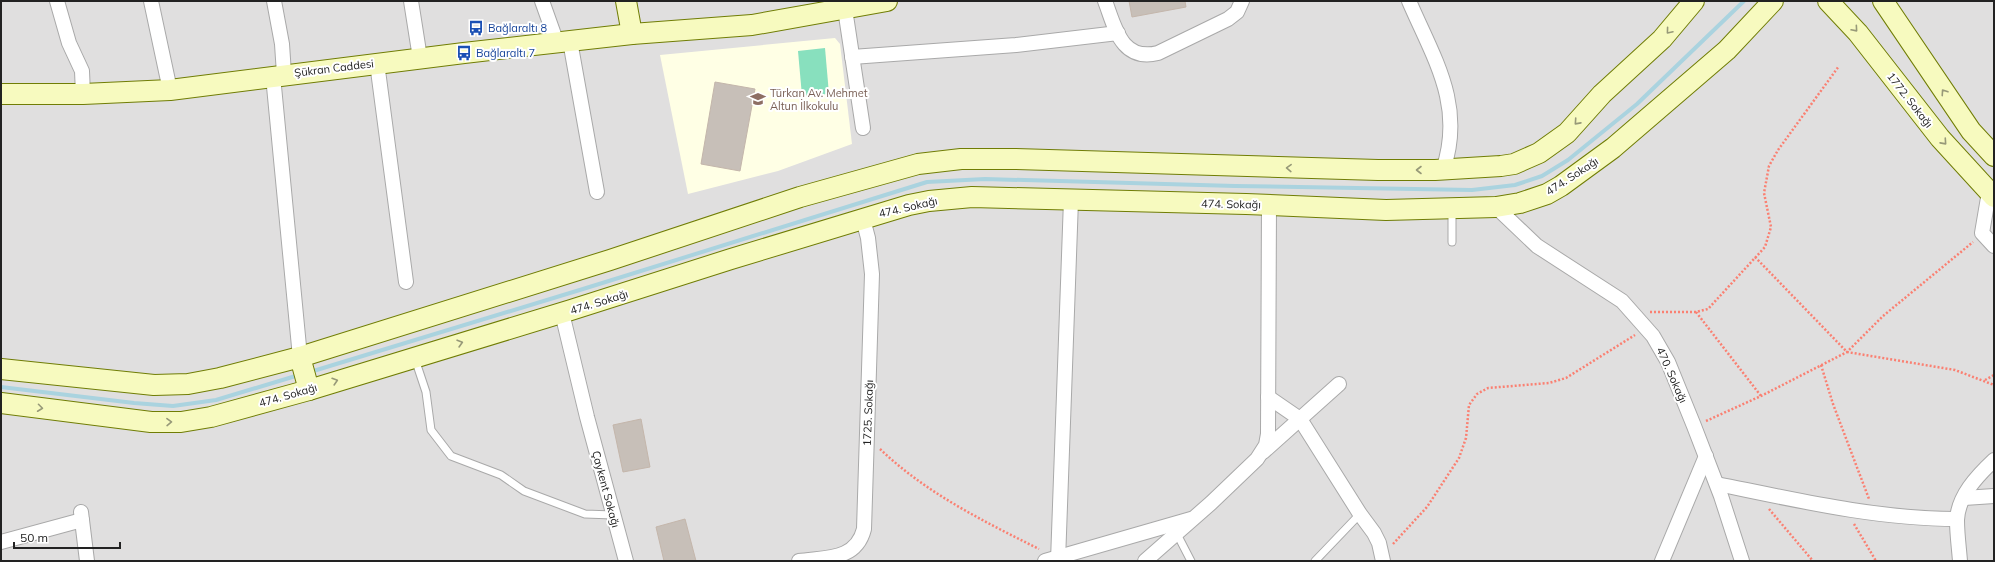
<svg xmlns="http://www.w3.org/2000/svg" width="1995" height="562" viewBox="0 0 1995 562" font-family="Mulish,sans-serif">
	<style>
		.residential { fill: #e0dfdf }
		.education { fill: #ffffe5 }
		.pitch { fill: #88e0be }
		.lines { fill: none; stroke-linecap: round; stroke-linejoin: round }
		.stream { stroke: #aad3df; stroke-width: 4 }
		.building { fill: #c7bfb8; stroke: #c4b6ab }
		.lane-casing { stroke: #a9a9a9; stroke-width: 9 }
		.street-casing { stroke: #a9a9a9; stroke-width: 16 }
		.secondary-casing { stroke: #707d05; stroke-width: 22 }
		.path { stroke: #fa8072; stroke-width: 2.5; stroke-dasharray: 2 2; stroke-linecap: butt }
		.lane { stroke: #fff; stroke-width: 7 }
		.street { stroke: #fff; stroke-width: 14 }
		.secondary { stroke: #f7fabf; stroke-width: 20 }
		.oneway { stroke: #979978 }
		.labels { text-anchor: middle; stroke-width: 4; stroke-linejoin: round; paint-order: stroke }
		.transit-label { font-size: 11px; fill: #164399; stroke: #fff; text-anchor: start }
		.street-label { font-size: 11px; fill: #222; stroke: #fff }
		.education-label { font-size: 11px; fill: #785e54; stroke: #fff; text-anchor: start }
	</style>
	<rect width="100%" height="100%" fill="#f2efe9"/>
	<!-- residential -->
	<rect class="residential" x="1" y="1" width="1993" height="560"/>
	<!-- education -->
	<polygon class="education" points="835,38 840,44 852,144 778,171 688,194 660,55"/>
	<!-- pitch -->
	<polygon class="pitch" points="825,48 829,94 802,96 798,51"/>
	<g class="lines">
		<!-- stream -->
		<g class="stream">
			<polyline points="310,372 583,289 927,182 985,179 1235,186 1472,190 1515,185 1542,176 1568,160 1637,104 1744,1"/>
			<polyline points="1,387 134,403 173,406 216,400 299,375"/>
		</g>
	</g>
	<!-- building -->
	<g class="building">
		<polygon points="1129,1 1185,1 1186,7 1132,17"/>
		<polygon points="715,82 755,89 740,171 701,164"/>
		<polygon points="641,419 650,467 623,472 613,425"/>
		<polygon points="685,519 696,561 664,561 656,527"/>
	</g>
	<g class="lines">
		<!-- lane casing -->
		<g class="lane-casing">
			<g id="lane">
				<polyline points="1452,242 1452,209"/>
				<polyline points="415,359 426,392 431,430 451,456 501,475 524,491 585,514 613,515"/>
				<polyline points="1177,534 1191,561"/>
				<polyline points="1315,561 1360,514"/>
			</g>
		</g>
		<!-- street casing -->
		<g class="street-casing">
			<g id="street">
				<polyline points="57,1 69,43 82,71 83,94"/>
				<polyline points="151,1 170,90"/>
				<polyline points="274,1 282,44 284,74"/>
				<polyline points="411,1 420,58"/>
				<polyline points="542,1 557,43"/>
				<path d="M1105,1c10,26 16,61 53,52l70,-34 9,-7 5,-11"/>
				<path d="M1409,1c25,58 56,104 34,169"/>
				<polyline points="845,9 863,128"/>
				<polyline points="570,41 597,192"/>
				<polyline points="852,57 1016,45 1118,33"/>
				<polyline points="377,63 406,282"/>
				<polyline points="273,76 300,357"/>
				<polyline points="1989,192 1982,233 1994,246"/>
				<polyline points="1496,207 1537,246 1622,301 1653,336 1668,362 1694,426 1721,496 1742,561"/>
				<polyline points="562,313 587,417 626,561"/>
				<polyline points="1268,397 1300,419 1360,514 1374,533 1379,543 1383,561"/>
				<polyline points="1263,452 1339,384"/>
				<path d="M1717,484c79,16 159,35 240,35"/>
				<polyline points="1964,498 1994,496"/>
				<polyline points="81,512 87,561"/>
				<polyline points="1,542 82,520"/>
				<path d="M799,561c26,-4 57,0 65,-32l8,-255 -4,-36 -5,-19"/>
				<polyline points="1045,561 1191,519"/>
				<polyline points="1058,561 1071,200"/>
				<polyline points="1145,561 1211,503 1257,459 1266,445 1268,434 1269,205"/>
				<polyline points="1662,561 1706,456"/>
				<path d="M1960,561c-1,-13 -3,-27 -3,-41 1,-24 20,-44 37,-60"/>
			</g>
		</g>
		<!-- secondary casing -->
		<g class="secondary-casing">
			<g id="secondary">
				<polyline points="626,1 632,34"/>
				<polyline points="1828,1 1858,33 1940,138 1994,197"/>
				<polyline points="1883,1 1971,131 1994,156"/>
				<polyline points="1,94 83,94 170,90 464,53 632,34 752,25 887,1"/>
				<polyline points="300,357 309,390"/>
				<polyline points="1,369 154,385 188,384 220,378 300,357 610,260 800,197 918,164 961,159 1015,159 1378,170 1435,170 1501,166 1514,164 1539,153 1567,133 1602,94 1662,39 1694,1"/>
				<polyline points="1,403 151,422 181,422 211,417 309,390 571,310 731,259 909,205 929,201 972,197 1246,204 1386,210 1496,207 1520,203 1547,194 1561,186 1613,148 1727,50 1773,1"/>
			</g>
		</g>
		<!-- path -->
		<g class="path">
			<polyline points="1755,257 1847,352 1955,370 1994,385"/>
			<polyline points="1650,312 1696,312 1708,309 1765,247 1771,227 1764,193 1769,166 1778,150 1839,66"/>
			<polyline points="1696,312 1761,396"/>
			<polyline points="1821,365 1833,404 1869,499"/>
			<polyline points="1985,380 1994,375"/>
			<polyline points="1706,421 1761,396 1847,352 1883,316 1973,242"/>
			<path d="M880,449c46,44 103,72 159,100"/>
			<polyline points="1769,509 1813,561"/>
			<polyline points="1854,524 1876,561"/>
			<polyline points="1393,544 1427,507 1459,458 1466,438 1469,405 1477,394 1488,388 1549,383 1566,378 1635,335"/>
		</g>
		<!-- lane -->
		<use href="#lane" class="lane"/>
		<!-- street -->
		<use href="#street" class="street"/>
		<!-- secondary -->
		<use href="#secondary" class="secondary"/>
	</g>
	<!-- one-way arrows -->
	<defs><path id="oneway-chevron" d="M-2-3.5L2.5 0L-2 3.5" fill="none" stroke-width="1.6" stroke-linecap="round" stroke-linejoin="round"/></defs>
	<g class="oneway">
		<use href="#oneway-chevron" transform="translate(1855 29) rotate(49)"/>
		<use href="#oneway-chevron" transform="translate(1669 31) rotate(130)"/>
		<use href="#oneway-chevron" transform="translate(1944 92) rotate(-124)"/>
		<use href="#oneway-chevron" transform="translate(1577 122) rotate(132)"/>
		<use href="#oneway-chevron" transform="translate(1944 142) rotate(48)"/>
		<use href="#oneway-chevron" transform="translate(1289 168) rotate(-178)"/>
		<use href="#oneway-chevron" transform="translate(1419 170) rotate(-180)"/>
		<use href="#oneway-chevron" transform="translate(460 343) rotate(-16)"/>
		<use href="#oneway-chevron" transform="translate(335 381) rotate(-17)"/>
		<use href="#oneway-chevron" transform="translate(40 408) rotate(7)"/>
		<use href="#oneway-chevron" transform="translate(169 422) rotate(-1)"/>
	</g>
	<!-- icons -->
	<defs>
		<g id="bus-bare" transform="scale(1.2)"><path d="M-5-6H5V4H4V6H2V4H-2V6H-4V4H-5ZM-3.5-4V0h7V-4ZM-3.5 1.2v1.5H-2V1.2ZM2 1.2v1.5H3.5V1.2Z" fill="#1a4fb4" stroke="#fff" stroke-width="2.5" paint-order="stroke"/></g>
		<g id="school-bare" transform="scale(1.2)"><path d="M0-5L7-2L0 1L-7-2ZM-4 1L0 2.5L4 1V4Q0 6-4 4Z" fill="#8d6e63" stroke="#fff" stroke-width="2.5" paint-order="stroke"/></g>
	</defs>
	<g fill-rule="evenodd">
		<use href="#bus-bare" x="476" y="28"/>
		<use href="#bus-bare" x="464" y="53"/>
		<use href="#school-bare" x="758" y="99"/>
	</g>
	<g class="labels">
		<!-- transit labels -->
		<g class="transit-label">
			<text x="488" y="32">Bağlaraltı 8</text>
			<text x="476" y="57">Bağlaraltı 7</text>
		</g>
		<!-- street labels -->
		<g class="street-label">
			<text transform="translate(334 68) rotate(-7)" y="4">Şükran Caddesi</text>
			<text transform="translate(1910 100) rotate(52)" y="4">1772. Sokağı</text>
			<text transform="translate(1572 176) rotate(-33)" y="4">474. Sokağı</text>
			<text transform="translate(1231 204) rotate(1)" y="4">474. Sokağı</text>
			<text transform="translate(908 207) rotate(-13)" y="4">474. Sokağı</text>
			<text transform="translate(599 302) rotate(-17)" y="4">474. Sokağı</text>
			<text transform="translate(1672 375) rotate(66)" y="4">470. Sokağı</text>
			<text transform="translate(288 395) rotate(-16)" y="4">474. Sokağı</text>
			<text transform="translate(868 413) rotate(-88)" y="4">1725. Sokağı</text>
			<text transform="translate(606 489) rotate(75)" y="4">Çaykent Sokağı</text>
		</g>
		<!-- education labels -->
		<g class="education-label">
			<text x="770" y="97">Türkan Av. Mehmet<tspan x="770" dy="13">Altun İlkokulu</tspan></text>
		</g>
	</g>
	<!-- border -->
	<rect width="1995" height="562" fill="none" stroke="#222222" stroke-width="4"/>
	<!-- scale -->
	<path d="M14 542v6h106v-6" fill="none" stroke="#222222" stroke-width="2"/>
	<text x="20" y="542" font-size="12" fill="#222222" stroke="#ffffff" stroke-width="3" paint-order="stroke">50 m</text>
</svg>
